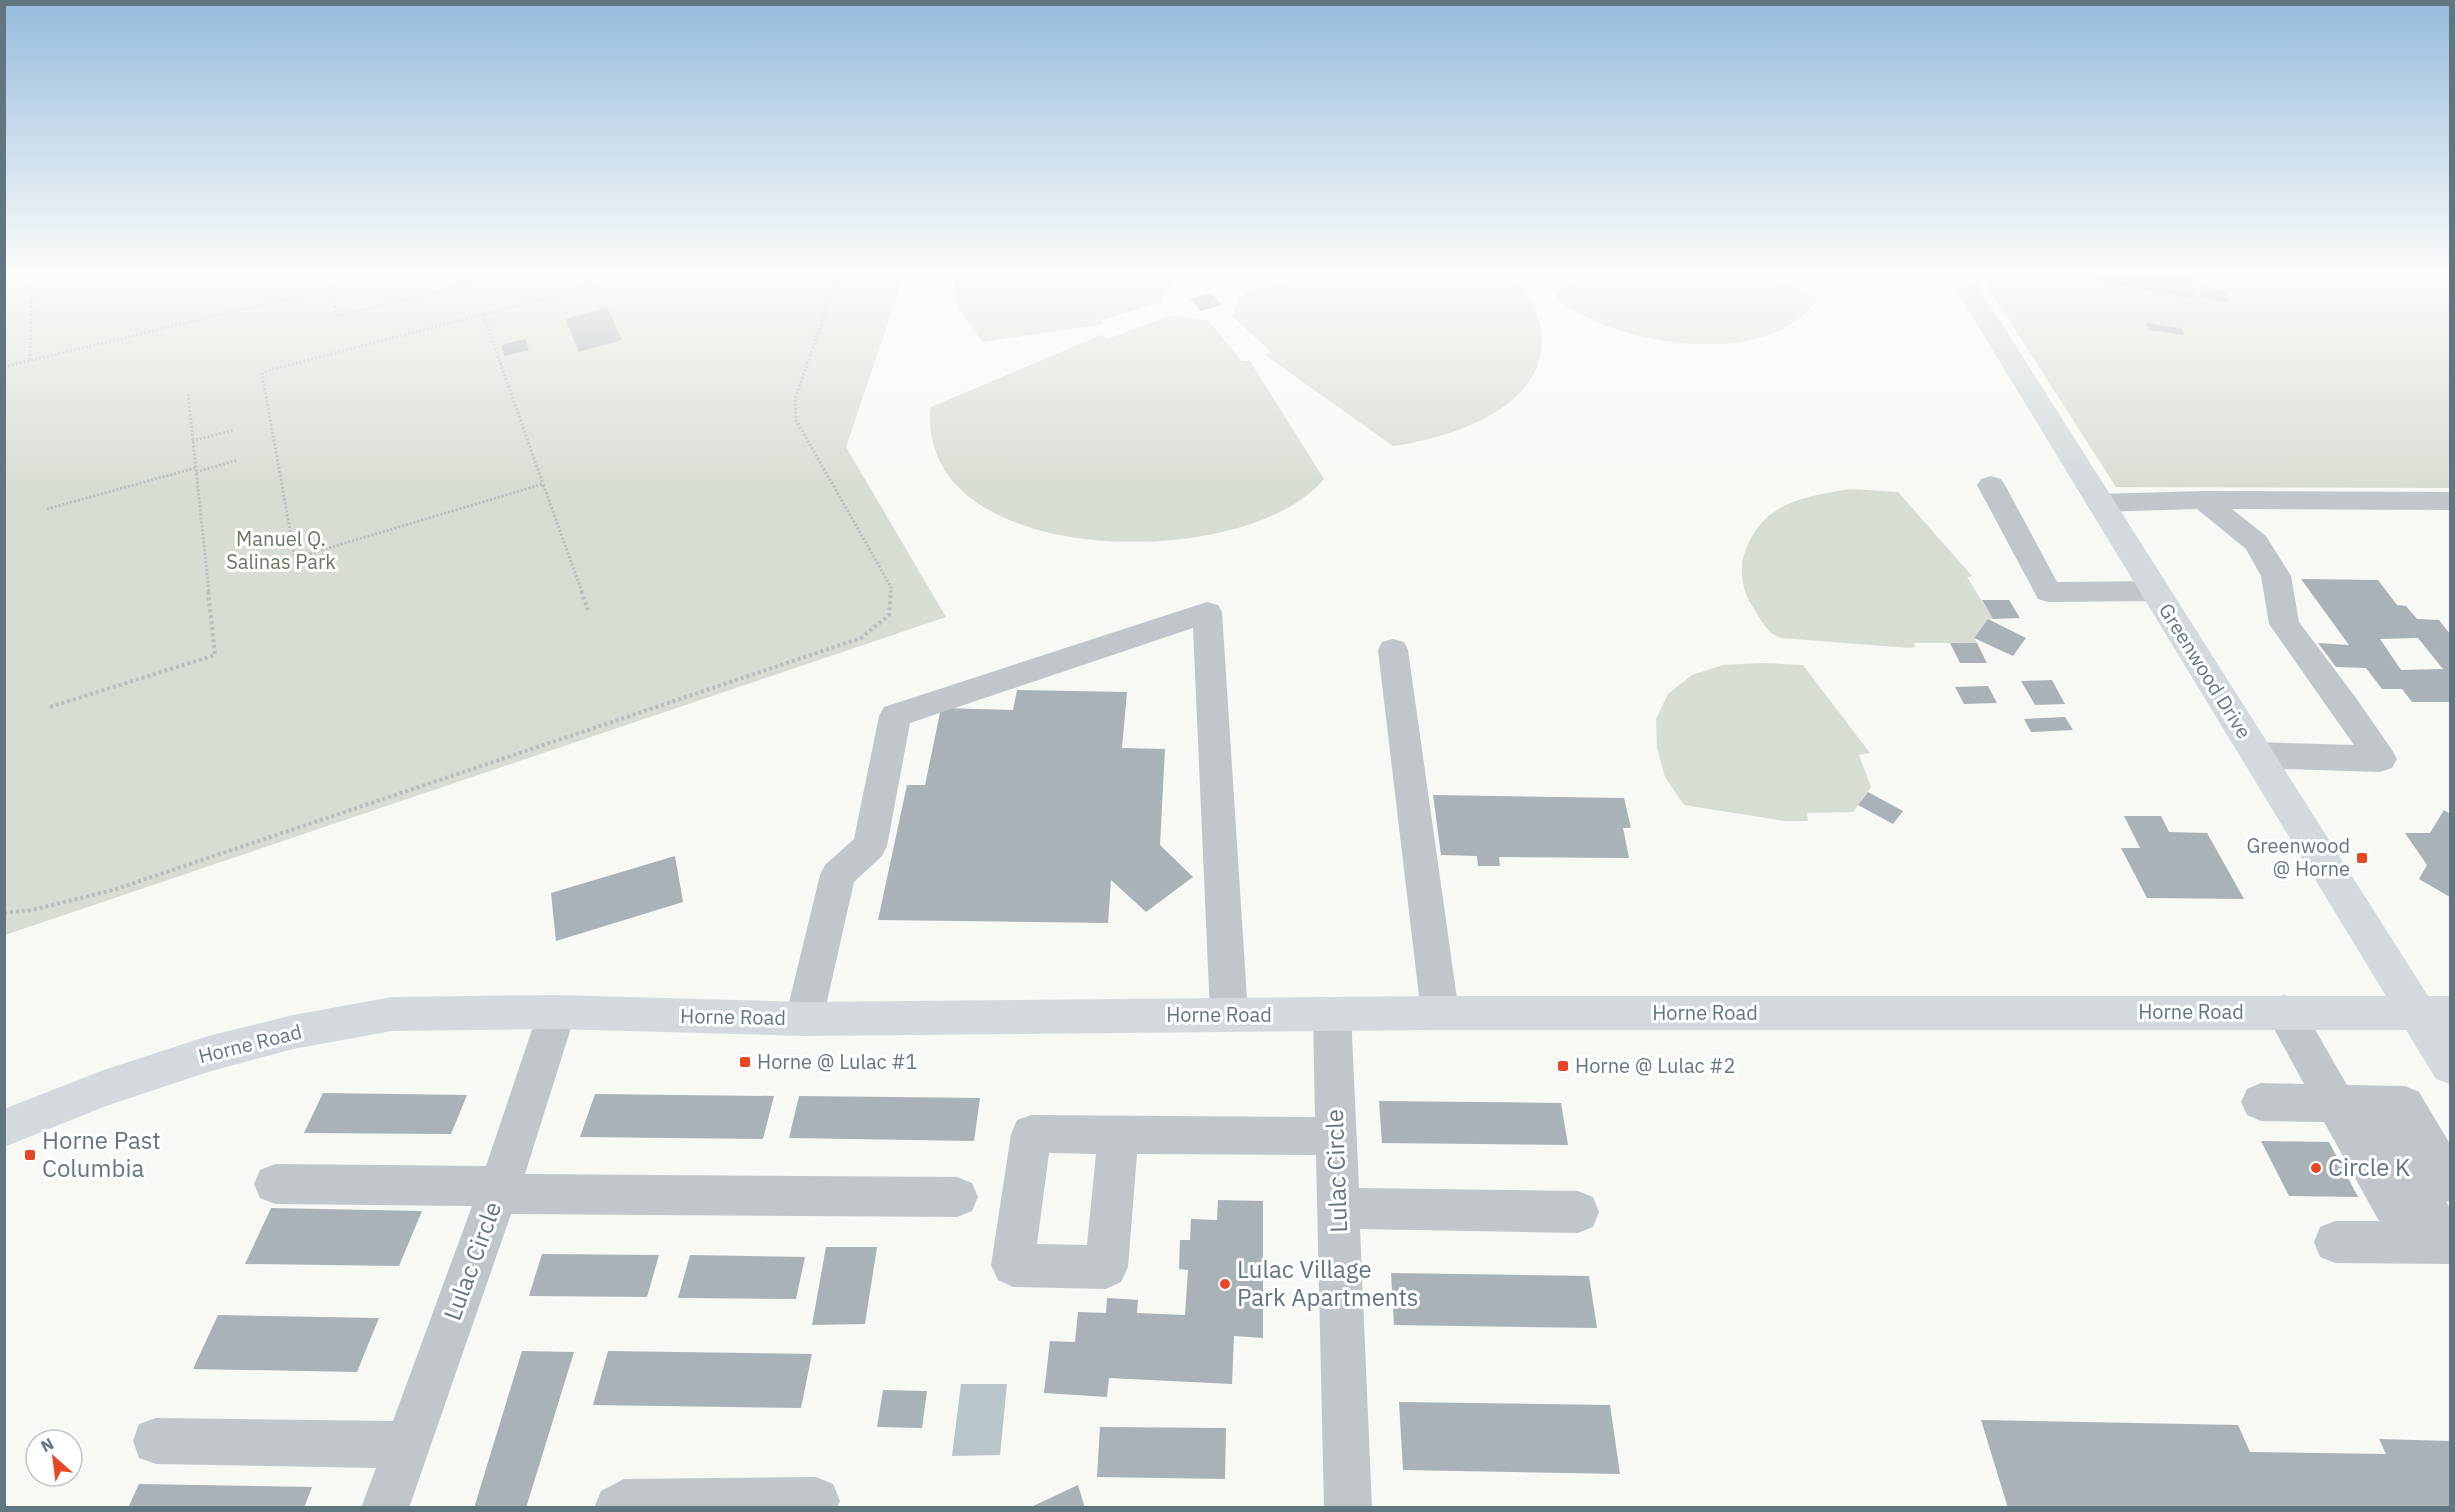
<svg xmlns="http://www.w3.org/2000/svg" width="2455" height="1512" viewBox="0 0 2455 1512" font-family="'IBM Plex Sans',sans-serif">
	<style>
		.green { fill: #d8ddd4 }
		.water { fill: #b8c6c9 }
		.building { fill: #a8b2b7; fill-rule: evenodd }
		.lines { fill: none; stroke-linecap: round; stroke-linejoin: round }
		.path-far1 { stroke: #b9bdc0; stroke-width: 3; stroke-dasharray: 2 2; stroke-linecap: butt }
		.path { stroke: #b9bdc0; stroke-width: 4; stroke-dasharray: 3 3; stroke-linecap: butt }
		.minor { fill: #c1c6ca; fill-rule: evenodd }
		.major { fill: #d3d9dc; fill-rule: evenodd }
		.poi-dot { fill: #e84726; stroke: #fff; stroke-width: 2 }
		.labels { text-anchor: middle; stroke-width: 6; stroke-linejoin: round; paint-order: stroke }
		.park-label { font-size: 20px; fill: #677961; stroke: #fff }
		.street-label { font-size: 20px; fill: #627681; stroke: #fff }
		.poi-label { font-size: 20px; fill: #627681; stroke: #fff; text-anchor: start }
		.near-poi-label { font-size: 24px; fill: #627681; stroke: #fff; text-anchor: start }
		.near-street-label { font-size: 24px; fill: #627681; stroke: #fff }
	</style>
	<rect width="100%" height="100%" fill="#f8f8f5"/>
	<!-- green -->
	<g class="green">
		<polygon points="4,275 904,275 846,447 946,617 5,935"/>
		<path d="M956,275h208l8,9 -11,18 -59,18 2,4 -121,18c-13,-16 -36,-44 -27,-67z"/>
		<path d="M1311,275h201c15,15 26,34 29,56 10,76 -91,107 -148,115l-128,-91 6,-3 -40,-37 13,-22z"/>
		<path d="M1583,275h186l49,23c-48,75 -208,47 -265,-2z"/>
		<polygon points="1980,275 2450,275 2450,488 2116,487"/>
		<path d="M1172,315l36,6 34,40h8l74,118c-71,86 -347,90 -388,-27 -5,-15 -8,-30 -5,-45l170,-72 7,4z"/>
		<path d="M1850,489l48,3 74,84 -5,1 26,42 -5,1 -14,17 3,6h-63l1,4 -5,1 -129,-10c-16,-6 -21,-20 -30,-34 -8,-12 -12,-35 -7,-49 16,-52 58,-58 106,-66z"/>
		<polygon points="1763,663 1803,665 1870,753 1859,755 1871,787 1853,812 1807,813 1808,821 1784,821 1684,805 1665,777 1657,748 1656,719 1668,694 1692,675 1723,665"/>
	</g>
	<!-- water -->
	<polygon class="water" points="961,1384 1007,1384 1000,1455 952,1456"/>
	<!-- building -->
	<g class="building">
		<polygon points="2091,275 2192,275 2193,299 2091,279"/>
		<polygon points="2200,287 2226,292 2228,302 2201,297"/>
		<polygon points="1211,293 1222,305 1201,311 1190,299"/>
		<polygon points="607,308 622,340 579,352 565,319"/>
		<polygon points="2146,323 2181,328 2184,335 2149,330"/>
		<polygon points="525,339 529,350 505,356 501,345"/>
		<path d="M2301,579l77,1 19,25 9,1 11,13 22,1 11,14v68h-38l-10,-13h-20l-16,-21 -30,-1 -18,-24 31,2zM2418,638l25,31 -42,1 -21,-31z"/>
		<polygon points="1982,600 2009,600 2020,618 1993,619"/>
		<polygon points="1988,619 2026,638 2013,656 1974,638"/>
		<polygon points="1950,643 1977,643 1987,663 1960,663"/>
		<polygon points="2052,680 2065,704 2035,705 2021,681"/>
		<polygon points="1988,686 1997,703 1964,704 1955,687"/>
		<polygon points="1017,690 1127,692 1122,748 1165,749 1160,845 1193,877 1146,912 1111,880 1108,923 878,920 907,785 925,785 941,708 1013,710"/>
		<polygon points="2065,717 2073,730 2031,732 2024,719"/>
		<polygon points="1868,792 1903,811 1893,824 1858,805"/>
		<polygon points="1433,795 1624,798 1631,828 1623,828 1629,858 1499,857 1500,866 1478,866 1477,856 1441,855"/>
		<polygon points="2444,810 2450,814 2450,897 2419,879 2427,865 2405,833 2430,833"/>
		<polygon points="2124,816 2161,816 2169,832 2207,833 2244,899 2147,898 2121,848 2140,848"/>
		<polygon points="675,856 683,902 556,941 551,893"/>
		<polygon points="323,1093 467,1095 451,1134 304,1133"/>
		<polygon points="595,1094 774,1096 763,1139 580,1137"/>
		<polygon points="799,1096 980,1098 974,1141 789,1138"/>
		<polygon points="1379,1101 1561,1103 1568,1145 1382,1143"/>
		<polygon points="2261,1141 2329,1142 2358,1197 2289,1196"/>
		<polygon points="1218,1200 1263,1201 1263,1338 1234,1336 1232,1384 1109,1378 1107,1397 1044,1393 1050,1341 1075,1342 1078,1312 1106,1313 1107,1298 1138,1300 1137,1313 1185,1315 1188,1270 1179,1269 1180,1240 1190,1240 1191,1219 1217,1220"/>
		<polygon points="271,1208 422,1211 399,1266 245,1264"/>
		<polygon points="826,1247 877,1247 865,1324 812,1325"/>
		<polygon points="542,1254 659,1255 647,1297 529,1296"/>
		<polygon points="690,1255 805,1257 796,1299 678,1298"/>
		<polygon points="1391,1273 1589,1276 1597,1328 1394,1325"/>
		<polygon points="218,1315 379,1318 357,1372 193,1369"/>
		<polygon points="522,1351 574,1352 526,1508 474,1508"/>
		<polygon points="608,1351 812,1354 801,1408 593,1405"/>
		<polygon points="883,1390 927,1391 922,1428 877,1427"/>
		<polygon points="1399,1402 1610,1405 1620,1474 1403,1470"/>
		<polygon points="1981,1420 2238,1425 2250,1452 2386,1454 2379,1439 2450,1441 2450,1508 2008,1508"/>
		<polygon points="1100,1427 1226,1428 1225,1479 1097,1477"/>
		<polygon points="139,1484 312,1487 304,1508 128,1508"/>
		<polygon points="1078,1485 1085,1508 1029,1508"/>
	</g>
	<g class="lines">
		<!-- path-far1 -->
		<g class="path-far1">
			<polyline points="326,275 337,316 506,275"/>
			<polyline points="838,275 795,399 796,420 891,587 891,592"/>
			<polyline points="483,314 543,484"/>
			<polyline points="30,360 32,275"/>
			<polyline points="4,367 330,288"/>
			<polyline points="188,394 209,592"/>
			<polyline points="192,441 234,430"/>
			<polyline points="196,472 238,460"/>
			<polyline points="47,509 195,468"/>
			<polyline points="582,592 543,484 295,558 262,374 270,370 634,275"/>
		</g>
		<!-- path -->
		<g class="path">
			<polyline points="581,591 588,610"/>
			<polyline points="50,707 215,655 208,591"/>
			<polyline points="4,913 32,910 113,890 861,638 889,615 891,591"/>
		</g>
		<!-- minor -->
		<g class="minor">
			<polygon points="1991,476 2001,479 2005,485 2057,582 2155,581 2165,584 2170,591 2165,598 2155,601 2048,602 2038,599 1977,485 1981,479"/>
			<polygon points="2203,491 2450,492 2450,510 2232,509 2266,536 2291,576 2299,622 2356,698 2392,750 2397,759 2392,768 2380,772 2257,768 2245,764 2241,755 2245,746 2257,742 2354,745 2269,624 2261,576 2246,549 2197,509 2100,512 2090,509 2086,503 2090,497 2100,494"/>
			<polygon points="1207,602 1218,605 1222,612 1248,1014 1243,1026 1229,1031 1215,1026 1210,1014 1193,628 910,723 887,846 882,856 854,882 823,1019 818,1031 804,1036 790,1031 785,1019 820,875 825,865 854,839 879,716 884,707"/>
			<polygon points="1393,639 1404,642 1408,650 1459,1013 1454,1025 1440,1030 1426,1025 1421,1013 1378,650 1382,642"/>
			<polygon points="557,995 571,1000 576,1012 525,1174 957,1177 972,1183 978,1197 972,1211 957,1217 511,1214 409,1508 361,1508 376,1468 156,1464 139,1458 133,1441 139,1424 156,1418 393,1421 472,1206 275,1204 260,1198 254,1184 260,1170 275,1164 486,1166 538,1012 543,1000"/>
			<polygon points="2284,995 2298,1000 2347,1085 2405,1086 2419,1092 2450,1144 2450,1202 2446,1201 2450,1208 2450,1264 2335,1263 2320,1257 2314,1242 2320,1227 2335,1221 2379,1221 2324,1122 2261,1121 2247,1115 2241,1102 2247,1089 2261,1083 2304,1084 2265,1012 2270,1000"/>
			<path d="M1332,997l14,5 5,12 8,174 219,3 15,6 6,15 -6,15 -15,6 -218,-4 12,279h-48l-8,-353 -179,-1 -9,113 -7,15 -15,7 -93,-2 -15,-7 -7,-15 20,-131 6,-14 14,-5 284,2 -2,-103 5,-12zM1049,1153l47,1 -9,91 -50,-1z"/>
			<polygon points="816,1477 833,1484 840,1501 837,1508 594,1508 601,1491 624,1479"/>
		</g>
		<!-- major -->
		<polygon class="major" points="1947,275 1971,275 2428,996 2450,996 2450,1084 2436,1079 2406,1030 1440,1030 804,1036 557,1029 392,1031 293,1049 208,1072 106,1106 4,1147 4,1109 101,1071 208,1036 293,1015 392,997 557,995 804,1002 1440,996 2386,996"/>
	</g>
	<!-- sky -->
	<linearGradient id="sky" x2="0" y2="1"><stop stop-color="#95bbdc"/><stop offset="0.56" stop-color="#fcfcfa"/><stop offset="1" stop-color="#fcfcfa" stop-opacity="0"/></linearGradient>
	<rect width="2455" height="487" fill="url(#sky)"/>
	<!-- markers -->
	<g class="poi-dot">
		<rect x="2356" y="852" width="12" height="12" rx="3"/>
		<rect x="739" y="1056" width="12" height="12" rx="3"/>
		<rect x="1557" y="1060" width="12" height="12" rx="3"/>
		<rect x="24" y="1149" width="12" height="12" rx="3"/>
		<circle cx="2316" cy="1168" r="6"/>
		<circle cx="1225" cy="1284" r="6"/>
	</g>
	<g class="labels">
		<!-- park labels -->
		<g class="park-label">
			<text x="281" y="546">Manuel Q.<tspan x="281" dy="23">Salinas Park</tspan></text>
		</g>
		<!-- street labels -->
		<g class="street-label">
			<text transform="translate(2205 671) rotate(58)" y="7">Greenwood Drive</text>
			<text x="2191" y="1019">Horne Road</text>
			<text x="1705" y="1020">Horne Road</text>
			<text x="1219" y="1022">Horne Road</text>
			<text transform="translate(733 1017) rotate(1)" y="7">Horne Road</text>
			<text transform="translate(250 1044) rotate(-14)" y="7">Horne Road</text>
		</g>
		<!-- poi labels -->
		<g class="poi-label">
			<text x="2350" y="853" text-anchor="end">Greenwood<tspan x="2350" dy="23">@ Horne</tspan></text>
			<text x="757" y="1069">Horne @ Lulac #1</text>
			<text x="1575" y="1073">Horne @ Lulac #2</text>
		</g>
		<!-- near-poi labels -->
		<g class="near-poi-label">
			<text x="42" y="1149">Horne Past<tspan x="42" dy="28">Columbia</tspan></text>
			<text x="2328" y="1176">Circle K</text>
			<text x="1237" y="1278">Lulac Village<tspan x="1237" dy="28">Park Apartments</tspan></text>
		</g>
		<!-- near-street labels -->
		<g class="near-street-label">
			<text transform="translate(1337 1171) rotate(-92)" y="8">Lulac Circle</text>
			<text transform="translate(473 1261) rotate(-70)" y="8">Lulac Circle</text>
		</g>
	</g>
	<!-- border -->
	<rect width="2455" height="1512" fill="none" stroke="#627681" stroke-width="12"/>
	<!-- north arrow -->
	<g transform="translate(54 1458) rotate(332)"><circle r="28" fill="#ffffff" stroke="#c0c8cd" stroke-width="1.5"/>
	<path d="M0-4.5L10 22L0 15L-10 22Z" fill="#e84726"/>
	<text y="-9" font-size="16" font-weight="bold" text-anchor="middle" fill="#627681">N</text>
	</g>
</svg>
